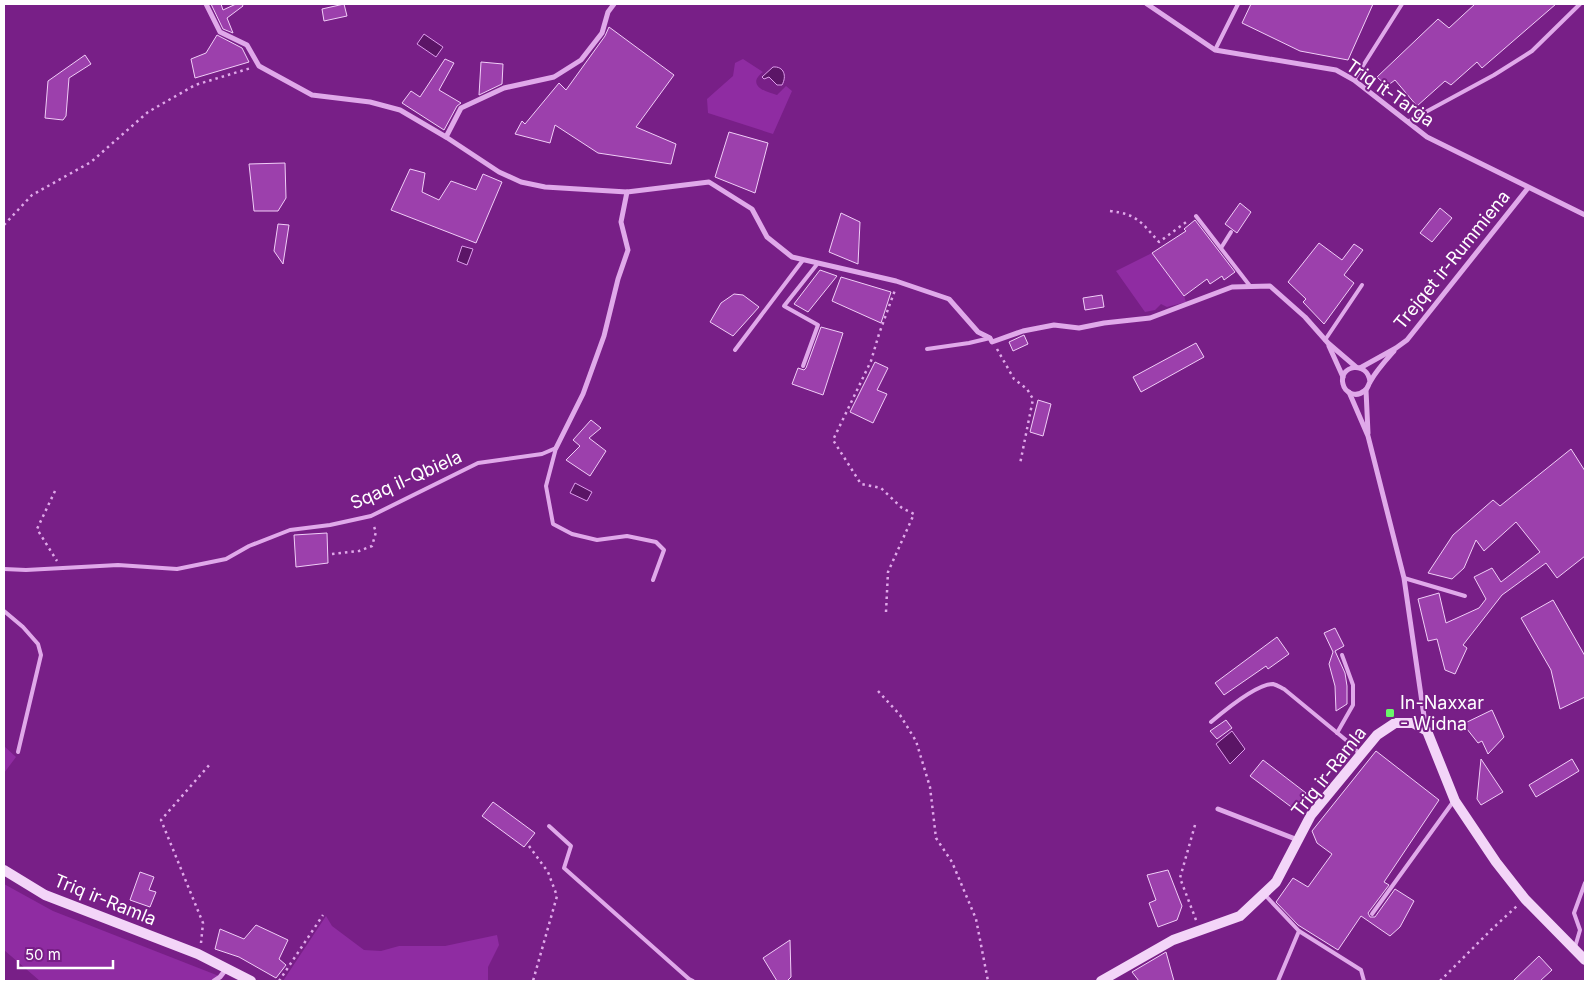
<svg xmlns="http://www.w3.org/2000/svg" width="1589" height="985" viewBox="0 0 1589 985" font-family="Inter,sans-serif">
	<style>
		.green { fill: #8f2ca2 }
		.water { fill: #5b1566; stroke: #de9dec }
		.building { fill: #9c40ac; stroke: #f1cef8 }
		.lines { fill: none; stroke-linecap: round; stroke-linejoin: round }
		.path { stroke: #e0a9ea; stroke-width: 2.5; stroke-dasharray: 2.5 4; stroke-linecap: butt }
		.lane { stroke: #e0a9ea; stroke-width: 4 }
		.street { stroke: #e0a9ea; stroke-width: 5 }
		.secondary { stroke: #f3d5f8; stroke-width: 10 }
		.poi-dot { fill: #6af86a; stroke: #781f87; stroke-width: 2 }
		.labels { text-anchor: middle; stroke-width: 4; stroke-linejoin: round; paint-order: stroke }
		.street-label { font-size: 18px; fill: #fff; stroke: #781f87 }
		.poi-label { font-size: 18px; fill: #fff; stroke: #781f87; text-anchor: start }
	</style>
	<rect width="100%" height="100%" fill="#781f87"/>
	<!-- green -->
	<g class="green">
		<path d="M743,59l20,13c-17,13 2,20 14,23l9,-9 6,5 -19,43 -65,-21 -1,-14 26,-23 2,-13z"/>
		<polygon points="1152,253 1184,296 1186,302 1167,307 1161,304 1155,310 1145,312 1116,271"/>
		<polygon points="4,746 16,757 4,773"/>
		<polygon points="4,884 53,911 219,976 210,981 40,981 4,950"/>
		<polygon points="326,916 332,926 364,950 381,951 399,946 445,946 497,935 499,945 488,967 488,981 283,981"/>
	</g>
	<!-- water -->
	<g class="water">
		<polygon points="424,34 443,47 436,57 417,44"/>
		<path d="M773,67c11,-1 14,9 9,18h-5l-8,-8 -5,2 -2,-2z"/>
		<polygon points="462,246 473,249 467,265 457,261"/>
		<polygon points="575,483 592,492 587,501 570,493"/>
		<polygon points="1232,731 1245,749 1230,764 1216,744"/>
	</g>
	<!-- building -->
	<g class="building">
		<polygon points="211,4 221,4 223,10 236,4 242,4 243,6 227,18 233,33 223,29"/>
		<polygon points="344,4 347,16 324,21 322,9"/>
		<polygon points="1251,4 1373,4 1348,60 1300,51 1242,23"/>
		<polygon points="1475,4 1556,4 1482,68 1477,62 1451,85 1445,81 1417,106 1395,80 1387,86 1377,77 1438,19 1449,28"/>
		<polygon points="609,27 674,75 636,127 676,144 671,164 598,153 555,125 550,143 515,134 522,121 525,124 559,83 566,90 605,36"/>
		<polygon points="217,35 242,48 249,62 195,78 191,59 206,53"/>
		<polygon points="85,55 91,64 69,78 66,116 63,120 45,118 48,81"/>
		<polygon points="445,59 454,63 439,90 461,103 457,106 444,130 402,103 411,91 420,97"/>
		<polygon points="481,62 503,64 502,84 479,95"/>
		<polygon points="729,132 768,143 755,193 715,177"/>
		<polygon points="285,163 286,198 278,211 254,211 249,164"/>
		<polygon points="410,169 425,173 422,192 439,200 451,181 476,190 483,174 502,182 476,243 391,210"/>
		<polygon points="1240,203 1251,212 1237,233 1225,224"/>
		<polygon points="1440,208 1452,218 1432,242 1420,233"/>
		<polygon points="841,213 860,222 858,264 829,252"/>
		<polygon points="1195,220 1235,272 1224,280 1222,276 1210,284 1207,279 1184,296 1152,253 1186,231 1184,229"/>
		<polygon points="278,224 289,225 283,264 274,251"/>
		<polygon points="1319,243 1342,260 1354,244 1363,250 1344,275 1354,283 1324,324 1303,302 1306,299 1288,282"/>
		<polygon points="820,270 837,276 808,312 794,304"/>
		<polygon points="841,277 891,292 881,323 832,301"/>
		<polygon points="734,294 743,295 759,307 733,336 710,322 721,303"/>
		<polygon points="1102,295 1104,307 1085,310 1083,298"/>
		<polygon points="821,327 843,333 823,395 792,384 798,368 804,370 806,368"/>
		<polygon points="1024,335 1028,344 1013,351 1009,342"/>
		<polygon points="1196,343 1204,357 1141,392 1133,377"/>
		<polygon points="875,362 888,368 877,390 887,394 873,423 850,412"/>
		<polygon points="1038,400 1051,404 1043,436 1030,432"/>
		<polygon points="591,420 601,428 589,438 606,451 590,476 566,460 580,446 573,440"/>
		<polygon points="1571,449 1585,471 1585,556 1557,578 1546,563 1502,595 1463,645 1467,648 1455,674 1445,670 1437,639 1428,641 1418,599 1439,593 1446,623 1479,608 1486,599 1474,577 1492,568 1501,582 1540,552 1516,522 1484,551 1476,540 1464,568 1452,579 1428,573 1453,535 1493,500 1500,506"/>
		<polygon points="327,533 328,563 296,567 294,535"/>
		<polygon points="1553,600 1585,656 1585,697 1560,709 1551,670 1521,618"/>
		<polygon points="1335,628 1344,646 1335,651 1345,673 1347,686 1347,704 1336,711 1335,686 1329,664 1333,652 1324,633"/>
		<polygon points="1277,637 1289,654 1268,669 1266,666 1224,695 1215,683"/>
		<polygon points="1492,710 1504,737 1488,754 1482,741 1478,743 1463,724"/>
		<polygon points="1226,720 1232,728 1217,739 1210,731"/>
		<polygon points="1376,751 1439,800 1384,882 1389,885 1368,913 1370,917 1375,917 1395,889 1414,901 1400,927 1390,936 1361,916 1338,950 1298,925 1276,902 1293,878 1308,887 1332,854 1317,843 1312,831"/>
		<polygon points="1481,759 1503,792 1481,805 1477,799"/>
		<polygon points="1572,759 1579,771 1536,797 1529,785"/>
		<polygon points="1263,760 1306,793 1294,809 1250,776"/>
		<polygon points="493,802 535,833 524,847 482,816"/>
		<polygon points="1168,870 1182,906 1177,920 1158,927 1149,903 1156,900 1147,875"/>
		<polygon points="140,872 154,877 149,890 156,892 150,907 130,900"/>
		<polygon points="256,925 288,940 279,959 286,965 276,978 239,957 215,949 220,929 244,939"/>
		<polygon points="790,940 791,977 787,981 777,981 763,958"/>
		<polygon points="1166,952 1174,981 1139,981 1132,972"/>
		<polygon points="1539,956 1552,970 1540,981 1513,981"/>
	</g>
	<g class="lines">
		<!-- path -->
		<g class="path">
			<path d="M1110,211c27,3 31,11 49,31l30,-22"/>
			<polyline points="4,225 32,195 91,162 148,112 195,85 251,68"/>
			<polyline points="997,349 1014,379 1027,389 1033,399 1020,464"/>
			<polyline points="55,491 37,529 57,561"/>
			<polyline points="332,554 359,551 372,546 376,532 373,524"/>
			<polyline points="886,612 888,572 914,514 902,508 881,488 861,484 833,440 871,361 879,334 895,290"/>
			<polyline points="878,691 900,715 916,741 930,787 936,838 952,862 976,919 988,981"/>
			<polyline points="1195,825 1180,878 1196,920"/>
			<polyline points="529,846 548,872 557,896 533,981"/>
			<polyline points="201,943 203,923 161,820 211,763"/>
			<polyline points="279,981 323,915"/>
			<polyline points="1440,981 1492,929 1518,905"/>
		</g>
		<!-- lane -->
		<g class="lane">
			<polyline points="1215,50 1238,4"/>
			<polyline points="1354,80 1402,4"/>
			<polyline points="1409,121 1494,75 1532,51 1580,4"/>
			<polyline points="1196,216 1250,286"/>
			<polyline points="1221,248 1231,232"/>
			<polyline points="1325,340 1362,285"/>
			<polyline points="927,349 969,343 990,338"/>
			<polyline points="735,350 803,260"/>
			<polyline points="803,366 818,325 784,306 818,263"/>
			<polyline points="556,448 546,486 553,524 572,534 597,540 627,536 656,542 664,550 653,580"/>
			<polyline points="4,569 26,570 118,565 177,569 226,559 249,546 290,530 330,525 371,516 478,463 542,454 556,448"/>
			<polyline points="1404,578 1465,596"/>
			<polyline points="4,611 23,627 38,644 41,655 18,752"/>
			<path d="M1211,722c13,-11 45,-38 62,-38 4,1 7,3 11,5l68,56 8,10"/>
			<polyline points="1337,733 1353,705 1353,685 1342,655"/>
			<polyline points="549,826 571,846 564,868 689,979 693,981"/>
			<polyline points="1264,894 1299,931 1361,970 1364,981"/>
			<polyline points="1372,914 1453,802"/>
			<polyline points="1575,947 1580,930 1574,913 1585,883"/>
			<polyline points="1278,981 1299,931"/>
		</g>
		<!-- street -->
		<g class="street">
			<polyline points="206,4 220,32 247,45 259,66 312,95 370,102 400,110 446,137 499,172 521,182 545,187 627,192 709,182 752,209 767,237 792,257 896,281 949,299 978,332 990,338 992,342 1023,331 1054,325 1079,328 1104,323 1150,318 1232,287 1270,286 1305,317 1328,343 1356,367"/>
			<polyline points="1147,4 1215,50 1336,70 1354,80 1427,137 1585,215"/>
			<polyline points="446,137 461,108 504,88 554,77 581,60 602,33 608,12 614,4"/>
			<polyline points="1329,346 1343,377"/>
			<polyline points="1360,368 1396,348 1407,340 1528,188"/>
			<path d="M1370,382c-2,-22 -32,-17 -27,2 2,9 13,14 21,7 4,-2 4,-6 6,-9 6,-11 16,-22 24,-31"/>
			<polyline points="1366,390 1368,433"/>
			<polyline points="1349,392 1368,436 1404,578 1426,730"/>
			<polyline points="556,448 583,394 604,336 618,279 628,250 621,222 627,192"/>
			<polyline points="1218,809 1298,840"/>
			<polyline points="214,981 220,977 227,968"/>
		</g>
		<!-- secondary -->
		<g class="secondary">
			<polyline points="4,870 45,895 198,954 251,981"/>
			<polyline points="1101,981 1173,940 1240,916 1276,882 1311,815 1377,735 1395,723 1413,723 1427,731 1455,801 1496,862 1525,899 1585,960"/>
		</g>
	</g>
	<!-- markers -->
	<rect class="poi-dot" x="1385" y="708" width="10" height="10" rx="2.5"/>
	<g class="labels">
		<!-- street labels -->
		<g class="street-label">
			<text transform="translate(1390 93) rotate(35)" y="6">Triq it-Tarġa</text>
			<text transform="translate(1452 260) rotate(-51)" y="6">Trejqet ir-Rummiena</text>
			<text transform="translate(406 480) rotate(-24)" y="6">Sqaq il-Qbiela</text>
			<text transform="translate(1329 772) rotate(-52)" y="6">Triq ir-Ramla</text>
			<text transform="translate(105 900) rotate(22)" y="6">Triq ir-Ramla</text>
		</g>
		<!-- poi labels -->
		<g class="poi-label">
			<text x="1400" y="709">In-Naxxar<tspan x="1400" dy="21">- Widna</tspan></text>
		</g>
	</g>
	<!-- border -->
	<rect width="1589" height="985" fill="none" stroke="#ffffff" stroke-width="10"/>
	<!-- scale -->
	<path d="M18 960v8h95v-8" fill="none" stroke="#ffffff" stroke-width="2.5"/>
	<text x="25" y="960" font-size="15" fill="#ffffff" stroke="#781f87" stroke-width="4" paint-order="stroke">50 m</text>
</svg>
